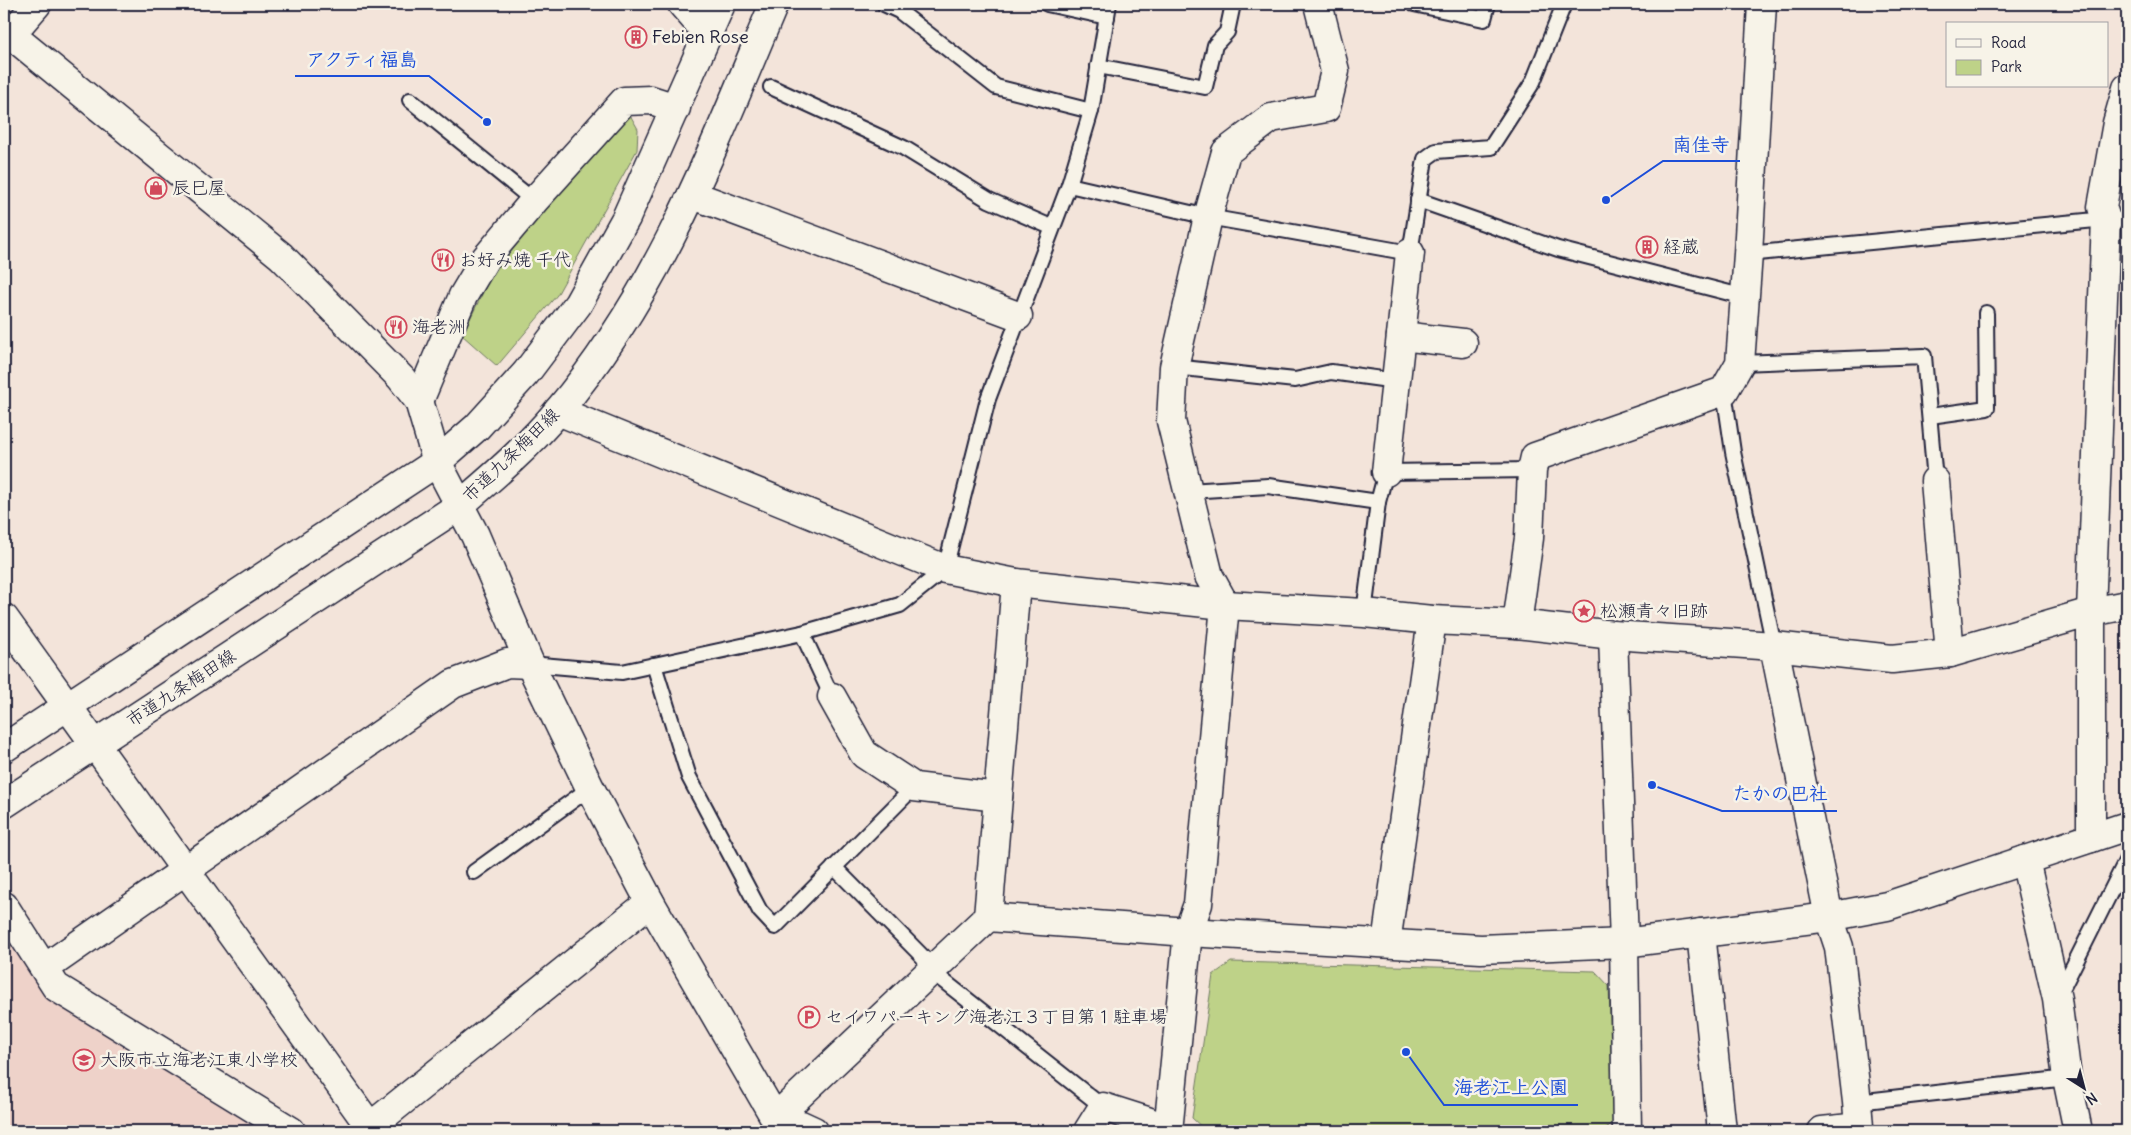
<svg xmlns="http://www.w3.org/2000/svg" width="2131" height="1135" viewBox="0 0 2131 1135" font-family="Delius,'Klee One',sans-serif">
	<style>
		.built { fill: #eed2c9 }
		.green { fill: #bed288; stroke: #707a62 }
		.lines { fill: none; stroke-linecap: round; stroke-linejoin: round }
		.lane-casing { stroke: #22223b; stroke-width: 18 }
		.street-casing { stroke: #22223b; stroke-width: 31 }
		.secondary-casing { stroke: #22223b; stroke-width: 31 }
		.primary-casing { stroke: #22223b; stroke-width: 31 }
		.lane { stroke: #f7f3e8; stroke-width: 14 }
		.street { stroke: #f7f3e8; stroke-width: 28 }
		.secondary { stroke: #f7f3e8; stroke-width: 28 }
		.primary { stroke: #f7f3e8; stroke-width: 28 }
		.labels { text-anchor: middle; stroke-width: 5; stroke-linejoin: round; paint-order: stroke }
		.poi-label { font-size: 18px; fill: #22223b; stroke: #f7f3e8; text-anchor: start }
		.street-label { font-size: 18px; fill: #22223b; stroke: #f7f3e8 }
		.leader { fill: none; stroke: #1d4ed8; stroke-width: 2 }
		.callout-dot { fill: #1d4ed8; stroke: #f7f3e8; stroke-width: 2 }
		.callout-label { font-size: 19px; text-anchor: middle; font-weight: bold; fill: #1d4ed8; stroke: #f7f3e8; stroke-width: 5; stroke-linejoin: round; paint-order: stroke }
	</style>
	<rect width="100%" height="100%" fill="#f3e4da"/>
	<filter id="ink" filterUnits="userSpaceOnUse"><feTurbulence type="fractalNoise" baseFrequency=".02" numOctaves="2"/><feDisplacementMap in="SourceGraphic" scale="10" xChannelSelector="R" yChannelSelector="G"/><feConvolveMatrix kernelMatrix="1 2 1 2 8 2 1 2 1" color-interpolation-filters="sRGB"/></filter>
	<g filter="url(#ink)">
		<!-- built -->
		<polygon class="built" points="4,931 45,989 284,1131 4,1131"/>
		<!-- green -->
		<g class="green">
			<polygon points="630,115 638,129 637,150 557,295 497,366 462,335 509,240 624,118"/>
			<polygon points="1231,962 1595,971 1609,986 1613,1122 1604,1131 1206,1131 1192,1118 1213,975"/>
		</g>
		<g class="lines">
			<!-- lane casing -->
			<g class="lane-casing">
				<g id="lane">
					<polyline points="884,4 899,11 996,87 1091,111"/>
					<polyline points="1047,4 1107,17"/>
					<polyline points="1414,4 1484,19 1488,4"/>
					<polyline points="1098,66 1205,87 1215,45 1227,32 1233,4"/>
					<polyline points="771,87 904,148 989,200 1051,227"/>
					<polyline points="410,100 534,201"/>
					<polyline points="1069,185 1208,217 1410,253 1425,159 1436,151 1491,147 1533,82 1564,4"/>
					<polyline points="1418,200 1558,249 1745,297"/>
					<polyline points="1748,254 2106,219 2127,221"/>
					<polyline points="1740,363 1924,356 1935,481"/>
					<polyline points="1174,367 1295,380 1331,372 1396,381"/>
					<polyline points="1724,391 1733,452 1774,646"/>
					<polyline points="1930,416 1987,408 1986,313"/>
					<polyline points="1188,491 1268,486 1378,502"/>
					<polyline points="1364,613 1378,502 1386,472 1532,470"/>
					<polyline points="802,633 832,697"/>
					<polyline points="530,664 622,672 802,633 900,605 945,569 988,399 1069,185 1091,111 1109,4"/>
					<polyline points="654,665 689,777 760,911 775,927 914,787"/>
					<polyline points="834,867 923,957 931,971 1103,1107"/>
					<polyline points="474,872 590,788"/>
					<polyline points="2059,995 2127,859"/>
					<polyline points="1857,1102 2067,1078"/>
				</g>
			</g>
			<!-- street casing -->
			<g class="street-casing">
				<g id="street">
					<polyline points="682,4 708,34"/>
					<polyline points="4,29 281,256 401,378 419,401 437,462 475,535 530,664 590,788 650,902 775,1118 776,1131"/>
					<polyline points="11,34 37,4"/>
					<polyline points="693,195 1018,316"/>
					<polyline points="1401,336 1463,343"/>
					<polyline points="419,401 463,296 485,259 534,201 624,101 651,100 676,108"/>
					<polyline points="558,411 945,569 1016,583 1225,605 1364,613 1432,620 1517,624 1613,635 1774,646 1892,659 1950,653 2091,612 2127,605"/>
					<polyline points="1386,472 1410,253"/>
					<polyline points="1935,481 1950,653"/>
					<polyline points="1517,624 1529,538 1532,470 1535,457 1724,391 1740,363 1748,254 1762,4"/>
					<polyline points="1613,635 1624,943 1627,1131"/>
					<polyline points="1774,646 1829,917 1839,947 1857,1102 1859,1127 1822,1131"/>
					<polyline points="832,697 864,754 914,787 998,797"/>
					<polyline points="2091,838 2091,612 2106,219 2102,207 2117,123 2127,88"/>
					<polyline points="2025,860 2057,999 2067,1078 2078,1131"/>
					<polyline points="4,906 56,987 291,1131"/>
					<polyline points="988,917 1188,932 1481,949 1624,943 1829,917 1887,906 2127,826"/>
					<polyline points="1701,933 1722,1131"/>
					<polyline points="1386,943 1432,620"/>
					<polyline points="45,968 453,684 507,663 530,664"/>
					<polyline points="775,1118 988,917 1016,583"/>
					<polyline points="775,1118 801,1125 814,1131"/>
					<polyline points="370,1127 650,902"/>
					<polyline points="1088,1131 1103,1107 1147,1121 1166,1131"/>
					<polyline points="1168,1131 1188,932 1198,904 1225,605 1209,576 1171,421 1174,367 1208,217 1226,152 1271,118 1326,108 1335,71 1318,4"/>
				</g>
			</g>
			<!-- secondary casing -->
			<g class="secondary-casing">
				<polyline id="secondary" points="4,618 373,1131"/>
			</g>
			<!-- primary casing -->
			<g class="primary-casing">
				<g id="primary">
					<polyline points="4,748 437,462 477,427 526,373 578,304 626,218 721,4"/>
					<path d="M4,804l455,-298c35,-30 70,-60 99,-95 102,-121 155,-263 216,-407"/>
				</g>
			</g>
			<!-- lane -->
			<use href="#lane" class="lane"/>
			<!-- street -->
			<use href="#street" class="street"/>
			<!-- secondary -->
			<use href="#secondary" class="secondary"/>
			<!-- primary -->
			<use href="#primary" class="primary"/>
		</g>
	</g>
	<!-- icons -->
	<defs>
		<g id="building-ring" transform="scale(1.125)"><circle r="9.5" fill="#f7f3e8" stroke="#d1495b" stroke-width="1.5"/><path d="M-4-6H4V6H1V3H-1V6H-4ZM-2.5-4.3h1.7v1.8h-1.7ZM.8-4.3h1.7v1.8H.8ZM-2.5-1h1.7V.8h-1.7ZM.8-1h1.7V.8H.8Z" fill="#d1495b"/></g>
		<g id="shop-ring" transform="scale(1.125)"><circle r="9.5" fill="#f7f3e8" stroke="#d1495b" stroke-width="1.5"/><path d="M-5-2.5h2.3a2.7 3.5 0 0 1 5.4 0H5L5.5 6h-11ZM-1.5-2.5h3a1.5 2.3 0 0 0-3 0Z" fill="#d1495b"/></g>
		<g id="restaurant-ring" transform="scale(1.125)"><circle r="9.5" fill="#f7f3e8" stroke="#d1495b" stroke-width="1.5"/><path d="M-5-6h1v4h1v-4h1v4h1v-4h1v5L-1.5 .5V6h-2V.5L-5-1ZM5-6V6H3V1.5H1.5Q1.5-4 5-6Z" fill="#d1495b"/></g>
		<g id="sight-ring" transform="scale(1.125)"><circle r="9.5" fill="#f7f3e8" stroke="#d1495b" stroke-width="1.5"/><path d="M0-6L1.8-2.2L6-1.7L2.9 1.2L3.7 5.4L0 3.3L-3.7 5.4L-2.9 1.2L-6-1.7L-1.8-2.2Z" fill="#d1495b"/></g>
		<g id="parking-ring" transform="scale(1.125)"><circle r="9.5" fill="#f7f3e8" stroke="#d1495b" stroke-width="1.5"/><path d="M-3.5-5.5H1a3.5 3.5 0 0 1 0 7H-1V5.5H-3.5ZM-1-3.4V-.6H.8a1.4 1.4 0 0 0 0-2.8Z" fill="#d1495b"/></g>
		<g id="school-ring" transform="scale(1.125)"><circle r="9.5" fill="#f7f3e8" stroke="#d1495b" stroke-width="1.5"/><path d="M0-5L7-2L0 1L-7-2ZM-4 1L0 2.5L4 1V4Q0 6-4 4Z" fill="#d1495b"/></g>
	</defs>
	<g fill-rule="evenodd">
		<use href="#building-ring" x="636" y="37"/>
		<use href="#shop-ring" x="156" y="188"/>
		<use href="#building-ring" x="1647" y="247"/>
		<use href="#restaurant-ring" x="443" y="260"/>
		<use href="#restaurant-ring" x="396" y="327"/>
		<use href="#sight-ring" x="1584" y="611"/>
		<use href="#parking-ring" x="809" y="1017"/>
		<use href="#school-ring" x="84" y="1060"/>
	</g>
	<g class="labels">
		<!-- poi labels -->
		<g class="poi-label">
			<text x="652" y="43">Febien Rose</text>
			<text x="172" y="194">辰巳屋</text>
			<text x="1663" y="253">経蔵</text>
			<text x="459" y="266">お好み焼 千代</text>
			<text x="412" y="333">海老洲</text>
			<text x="1600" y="617">松瀬青々旧跡</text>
			<text x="825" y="1023">セイワパーキング海老江３丁目第１駐車場</text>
			<text x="100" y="1066">大阪市立海老江東小学校</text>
		</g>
		<!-- street labels -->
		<g class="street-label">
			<text transform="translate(511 455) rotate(-44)" y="6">市道九条梅田線</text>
			<text transform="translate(181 688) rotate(-33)" y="6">市道九条梅田線</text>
		</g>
	</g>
	<!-- callouts -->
	<path class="leader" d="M487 122L429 76H295M1606 200L1663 161H1740M1652 785L1722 811H1837M1406 1052L1444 1105H1578"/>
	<g class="callout-dot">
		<circle cx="487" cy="122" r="5"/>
		<circle cx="1606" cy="200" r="5"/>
		<circle cx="1652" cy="785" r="5"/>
		<circle cx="1406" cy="1052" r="5"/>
	</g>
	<g class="callout-label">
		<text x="362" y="66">アクティ福島</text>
		<text x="1701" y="151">南佳寺</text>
		<text x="1780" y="800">たかの巴社</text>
		<text x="1511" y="1094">海老江上公園</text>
	</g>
	<!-- margin -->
	<rect width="2131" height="1135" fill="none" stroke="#f7f3e8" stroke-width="20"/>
	<rect x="10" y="10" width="2111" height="1115" fill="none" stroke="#22223b" stroke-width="2" filter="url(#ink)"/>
	<!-- legend -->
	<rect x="1946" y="22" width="162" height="65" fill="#f7f3e8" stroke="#a29fa3"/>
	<rect x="1956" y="39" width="25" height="8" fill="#f7f3e8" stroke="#a29fa3"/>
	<text x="1991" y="48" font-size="15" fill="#22223b">Road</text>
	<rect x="1956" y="60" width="25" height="15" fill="#bed288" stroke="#a29fa3"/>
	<text x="1991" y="72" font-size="15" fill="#22223b">Park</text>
	<!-- north arrow -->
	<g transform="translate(2084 1088) rotate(144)" stroke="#f7f3e8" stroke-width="4" paint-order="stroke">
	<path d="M0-4L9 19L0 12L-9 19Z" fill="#22223b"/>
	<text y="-8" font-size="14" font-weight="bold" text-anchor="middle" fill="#22223b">N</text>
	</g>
</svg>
